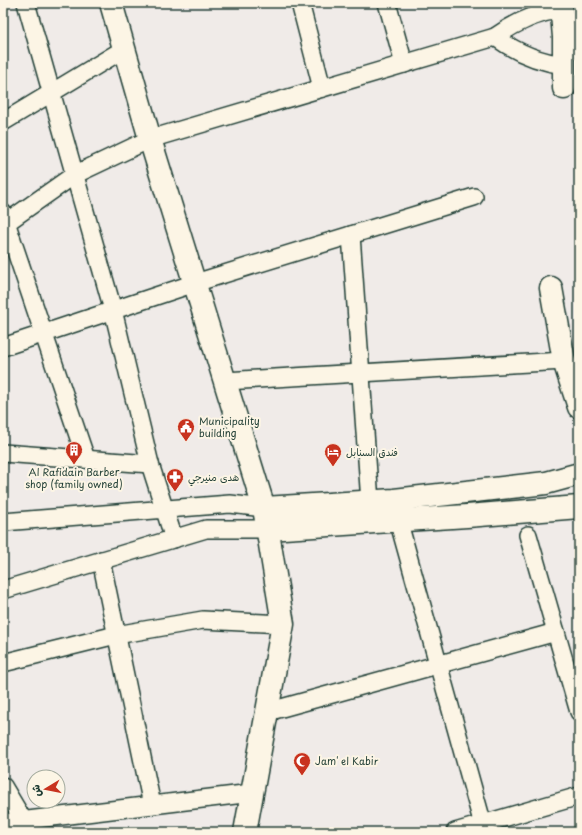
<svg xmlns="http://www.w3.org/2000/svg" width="582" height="835" viewBox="0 0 582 835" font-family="'Playpen Sans','Playpen Sans Arabic',sans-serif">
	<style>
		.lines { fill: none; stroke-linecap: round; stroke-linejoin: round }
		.minor-casing { stroke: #1f3d34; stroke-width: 20 }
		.tertiary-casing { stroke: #1f3d34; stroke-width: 25 }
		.minor { stroke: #fcf5e5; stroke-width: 17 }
		.tertiary { stroke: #fcf5e5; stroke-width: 22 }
		.labels { text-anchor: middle; stroke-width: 4; stroke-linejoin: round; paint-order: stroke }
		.poi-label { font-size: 10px; fill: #1f3d34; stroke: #fcf5e5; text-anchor: start }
	</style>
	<rect width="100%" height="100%" fill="#f0ebe8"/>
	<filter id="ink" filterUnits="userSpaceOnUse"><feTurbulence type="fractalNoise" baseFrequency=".025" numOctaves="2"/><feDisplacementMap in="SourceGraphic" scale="8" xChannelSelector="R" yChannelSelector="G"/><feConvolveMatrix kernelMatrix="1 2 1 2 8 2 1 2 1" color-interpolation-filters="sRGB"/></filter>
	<g filter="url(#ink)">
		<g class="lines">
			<!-- minor casing -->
			<g class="minor-casing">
				<g id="minor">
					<polyline points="26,3 113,310 150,464 174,539"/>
					<polyline points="300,3 322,88"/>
					<polyline points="387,3 404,64"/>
					<path d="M495,37c22,16 43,25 70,28"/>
					<polyline points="3,122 124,49"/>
					<polyline points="3,213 86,459"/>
					<path d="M3,225l71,-50 76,-36 345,-102c21,-15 41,-24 66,-28"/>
					<polyline points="351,235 370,502"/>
					<polyline points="3,347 195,283 474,197"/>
					<polyline points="225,381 564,361"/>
					<polyline points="3,453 150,464"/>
					<polyline points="395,509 485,832"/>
					<polyline points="3,522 230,504 264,508"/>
					<polyline points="528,535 579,712"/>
					<polyline points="101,560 152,805"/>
					<polyline points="3,590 206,529 268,529"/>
					<polyline points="3,663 116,635 203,620 283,624"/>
					<polyline points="267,712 556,632"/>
					<polyline points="3,786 28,828"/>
					<polyline points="3,823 252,793"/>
					<polyline points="455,832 579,796"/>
				</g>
			</g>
			<!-- tertiary casing -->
			<g class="tertiary-casing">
				<g id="tertiary">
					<polyline points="111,3 150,139 264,508 283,624 245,832"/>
					<polyline points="561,3 564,37 564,88"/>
					<polyline points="551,288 564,361 579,407"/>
					<polyline points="264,508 394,500 546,483 579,474"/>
					<polyline points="268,529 467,516 579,507"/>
				</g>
			</g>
			<!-- minor -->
			<use href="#minor" class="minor"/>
			<!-- tertiary -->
			<use href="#tertiary" class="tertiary"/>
		</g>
	</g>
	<!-- icons -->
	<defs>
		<g id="civic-pin" transform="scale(0.9)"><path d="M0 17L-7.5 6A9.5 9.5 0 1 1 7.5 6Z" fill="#c8321e" stroke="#fcf5e5"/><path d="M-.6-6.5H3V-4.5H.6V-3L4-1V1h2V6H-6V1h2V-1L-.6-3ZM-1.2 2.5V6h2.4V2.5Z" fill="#fff"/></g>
		<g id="building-pin" transform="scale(0.9)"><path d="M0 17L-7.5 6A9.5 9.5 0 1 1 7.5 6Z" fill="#c8321e" stroke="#fcf5e5"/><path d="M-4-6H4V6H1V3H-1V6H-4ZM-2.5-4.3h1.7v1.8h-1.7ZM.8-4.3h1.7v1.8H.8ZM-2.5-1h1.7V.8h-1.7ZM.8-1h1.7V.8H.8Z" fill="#fff"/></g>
		<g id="hotel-pin" transform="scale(0.9)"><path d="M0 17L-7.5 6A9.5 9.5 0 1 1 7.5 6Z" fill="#c8321e" stroke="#fcf5e5"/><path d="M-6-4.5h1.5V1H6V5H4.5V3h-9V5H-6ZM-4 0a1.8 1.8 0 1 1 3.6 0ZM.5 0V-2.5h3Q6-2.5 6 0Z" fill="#fff"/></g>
		<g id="pharmacy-pin" transform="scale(0.9)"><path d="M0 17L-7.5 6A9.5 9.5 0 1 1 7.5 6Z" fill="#c8321e" stroke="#fcf5e5"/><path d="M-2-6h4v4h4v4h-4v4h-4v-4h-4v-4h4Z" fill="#fff"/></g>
		<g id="mosque-pin" transform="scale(0.9)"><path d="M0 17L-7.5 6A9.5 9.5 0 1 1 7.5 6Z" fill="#c8321e" stroke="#fcf5e5"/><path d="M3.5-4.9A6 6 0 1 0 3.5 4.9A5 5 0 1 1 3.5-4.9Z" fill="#fff"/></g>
	</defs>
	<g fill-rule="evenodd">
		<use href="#civic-pin" x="186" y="427"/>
		<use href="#building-pin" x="74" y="450"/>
		<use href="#hotel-pin" x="333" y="452"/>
		<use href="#pharmacy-pin" x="175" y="477"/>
		<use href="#mosque-pin" x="302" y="761"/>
	</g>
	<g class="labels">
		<!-- poi labels -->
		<g class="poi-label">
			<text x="199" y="425">Municipality<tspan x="199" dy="12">building</tspan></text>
			<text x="346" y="456">فندق السنابل</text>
			<text x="74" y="476" text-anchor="middle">Al Rafidain Barber<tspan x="74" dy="12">shop (family owned)</tspan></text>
			<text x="188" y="481">هدى منيرجي</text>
			<text x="315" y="765">Jam' el Kabir</text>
		</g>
	</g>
	<!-- margin -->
	<rect width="582" height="835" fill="none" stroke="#fcf5e5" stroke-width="16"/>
	<rect x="8" y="8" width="566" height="819" fill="none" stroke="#1f3d34" stroke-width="1.5" filter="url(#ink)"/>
	<!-- north arrow -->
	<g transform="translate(46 789) rotate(260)"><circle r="19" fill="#fcf5e5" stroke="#a4ab9e"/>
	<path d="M0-3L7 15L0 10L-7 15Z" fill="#c8321e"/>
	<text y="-6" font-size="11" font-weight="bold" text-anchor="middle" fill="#1f3d34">ش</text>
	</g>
</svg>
